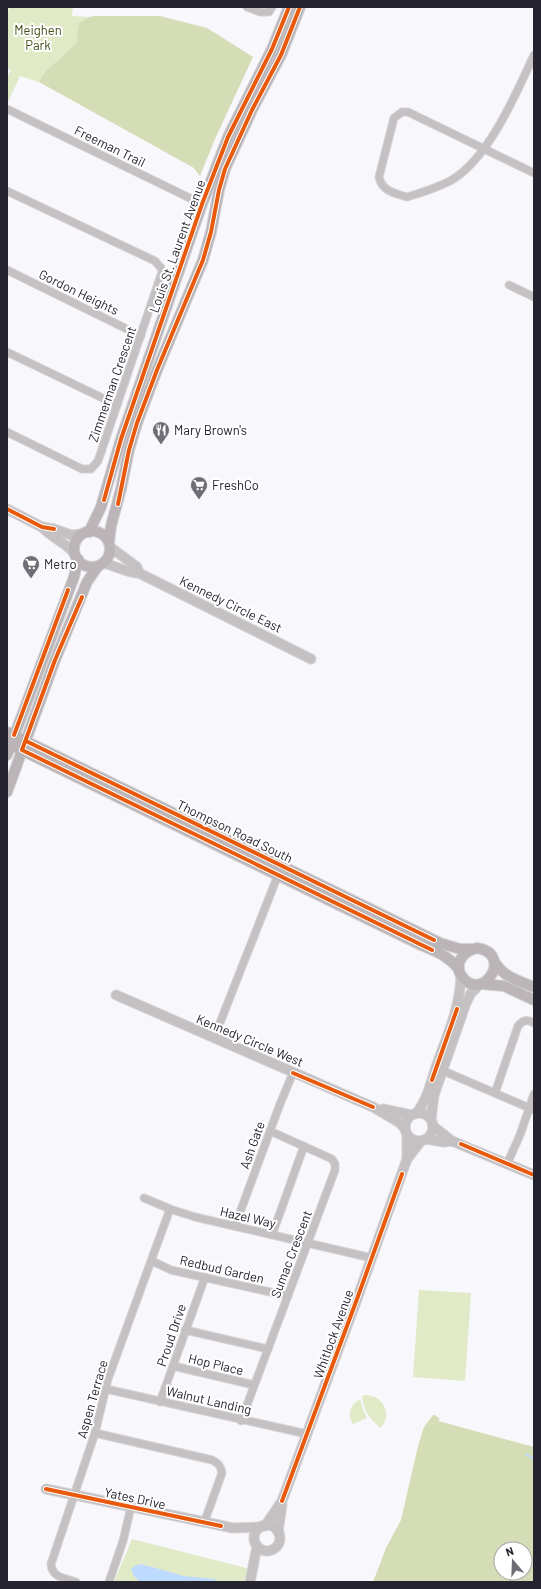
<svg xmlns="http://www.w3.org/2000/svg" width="541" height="1589" viewBox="0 0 541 1589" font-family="Barlow,sans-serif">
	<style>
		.green { fill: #e1eac7 }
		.forest { fill: #d5ddb7; fill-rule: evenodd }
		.water { fill: #bedafd }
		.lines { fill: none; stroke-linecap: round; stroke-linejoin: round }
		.stream { stroke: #bedafd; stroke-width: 1.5 }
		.minor-casing { stroke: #d3d2d6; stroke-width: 9 }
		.tertiary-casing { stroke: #d3d2d6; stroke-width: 11 }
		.secondary-casing { stroke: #d3d2d6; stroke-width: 12 }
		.minor { stroke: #c5c0c1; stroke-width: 7 }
		.tertiary { stroke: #c5c0c1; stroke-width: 9 }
		.secondary { stroke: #bbb5b7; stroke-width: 10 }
		.cycleway-casing { stroke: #fff; stroke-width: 6 }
		.cycleway { stroke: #e8590c; stroke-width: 4 }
		.labels { text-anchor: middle; stroke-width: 4; stroke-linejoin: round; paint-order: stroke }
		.park-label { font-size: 13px; fill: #444e18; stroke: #fff }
		.street-label { font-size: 13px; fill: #25232e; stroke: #fff }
		.poi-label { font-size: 13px; fill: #25232e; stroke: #fff; text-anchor: start }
	</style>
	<rect width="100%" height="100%" fill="#f8f7fc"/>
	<!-- green -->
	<g class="green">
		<polygon points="10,7 73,7 72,16 89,17 79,23 76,43 43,74 39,82 20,76 8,102 7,78 11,70 7,68 7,12"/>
		<polygon points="419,1290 471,1293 465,1381 413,1377"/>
		<path d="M366,1395c18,1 26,19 15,33 -11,-8 -18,-18 -19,-32z"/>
		<path d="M360,1399l3,11 4,8 -14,6c-6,-9 -3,-20 7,-25z"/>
		<polygon points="132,1539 250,1569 243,1582 114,1582"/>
	</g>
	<!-- forest -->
	<g class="forest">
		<polygon points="94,16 160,16 207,28 253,57 215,139 200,176 194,168 39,82 43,74 76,43 79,23 89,17"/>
		<path d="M433,1415h2l5,4 -2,2 96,26v135h-161l13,-34 15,-28 17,-74 6,-19zM501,1549h24v24h-24z"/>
	</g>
	<!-- water -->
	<polygon class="water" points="141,1564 184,1576 214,1579 219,1582 140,1582 134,1576 131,1569 135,1566"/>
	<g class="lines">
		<!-- stream -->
		<polyline class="stream" points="526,1454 534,1459"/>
		<!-- minor casing -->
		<g class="minor-casing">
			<g id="minor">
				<polyline points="247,7 260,12 269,12 272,7"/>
				<path d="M534,55c-18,39 -46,105 -84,126 -14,7 -29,12 -43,16 -13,-4 -25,-6 -28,-20l15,-59 8,-6h6l126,61"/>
				<polyline points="7,109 202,204"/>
				<polyline points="7,191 155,261 161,268 162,272 98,461 91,469 82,469 7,432"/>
				<polyline points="7,270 141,336"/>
				<polyline points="509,285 534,297"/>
				<polyline points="7,352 117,405"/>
				<polyline points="214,1038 278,875"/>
				<polyline points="439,1069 534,1110"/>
				<path d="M495,1093l23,-67c5,-6 9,-7 16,-3"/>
				<polyline points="507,1164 520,1135 534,1094"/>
				<polyline points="144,1198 170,1209 195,1217 372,1258"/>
				<polyline points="235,1226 280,1104 293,1073"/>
				<polyline points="272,1235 304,1146"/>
				<polyline points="152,1261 171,1270 288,1296"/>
				<polyline points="185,1330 268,1349"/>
				<polyline points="173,1366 254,1385"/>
				<polyline points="106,1389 307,1434"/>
				<polyline points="160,1402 205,1277"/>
				<polyline points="241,1421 335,1170 335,1164 332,1159 270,1131"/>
				<path d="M95,1433l117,27c6,3 9,6 10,13l-18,50"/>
				<path d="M76,1582c-11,-4 -24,-4 -25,-18l44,-131 13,-54 62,-170"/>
				<polyline points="109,1582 123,1541 131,1507"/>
			</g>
		</g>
		<!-- tertiary casing -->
		<g class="tertiary-casing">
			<g id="tertiary">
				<polyline points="7,509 42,527 54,529 71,535 83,534"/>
				<path d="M42,527c10,11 24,16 33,27"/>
				<path d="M104,563c11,3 24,10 35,10l-2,-6 -27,-20"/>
				<polyline points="139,573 311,659"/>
				<polyline points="116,995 373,1107 400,1123 405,1129"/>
				<polyline points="383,1109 411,1115"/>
				<circle cx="419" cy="1127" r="14"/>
				<path d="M417,1113c10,-14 13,-27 18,-43 11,-33 25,-59 26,-95"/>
				<polyline points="431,1119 434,1095 466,1003 471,993 479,985"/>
				<polyline points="433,1126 452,1141 534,1175"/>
				<polyline points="426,1139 444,1142 452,1141"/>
				<polyline points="407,1159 407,1135"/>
				<polyline points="46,1489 233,1528 261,1527"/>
				<circle cx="267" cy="1538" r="13"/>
				<polyline points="265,1526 282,1501 357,1299 407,1159 421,1141"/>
				<polyline points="278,1532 282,1505"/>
				<polyline points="250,1582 257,1546"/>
			</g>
		</g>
		<!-- secondary casing -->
		<g class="secondary-casing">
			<g id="secondary">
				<circle cx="92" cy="549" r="18"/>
				<polyline points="89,532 101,507 121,439 202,204 228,137 272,49 289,7"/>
				<polyline points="109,542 111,526 121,489 129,450 137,423 157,370 203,260 211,232 219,190 225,169 252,110 281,55 300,7"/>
				<polyline points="7,732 440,943 460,949 471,949"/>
				<path d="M7,743l414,202c16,7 26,10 38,24"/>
				<polyline points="7,755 74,577 78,559"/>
				<polyline points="7,792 55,660 87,582 98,566"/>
				<path d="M477,948c37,6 7,54 -14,30 -11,-13 0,-27 14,-30z"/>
				<path d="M495,963c9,14 24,18 39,24"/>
				<polyline points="482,984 504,986 534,1000"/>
			</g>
		</g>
		<!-- minor -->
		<use href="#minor" class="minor"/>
		<!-- tertiary -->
		<use href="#tertiary" class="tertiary"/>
		<!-- secondary -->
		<use href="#secondary" class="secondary"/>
		<!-- cycleway casing -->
		<g class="cycleway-casing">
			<g id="cycleway">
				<polyline points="104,500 121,439 202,204 228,137 272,49 289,7"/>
				<polyline points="118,504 129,450 137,423 157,370 203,260 211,232 219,190 225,169 252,110 281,55 300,7"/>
				<polyline points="7,509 42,527 54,529"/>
				<polyline points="82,597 55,660 22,750 432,950"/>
				<polyline points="14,735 68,590"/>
				<polyline points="26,741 434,940"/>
				<polyline points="293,1073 373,1107"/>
				<polyline points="432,1080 457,1009"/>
				<polyline points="461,1144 534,1175"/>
				<polyline points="46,1489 221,1526"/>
				<polyline points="282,1501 357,1299 402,1174"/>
			</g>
		</g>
		<!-- cycleway -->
		<use href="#cycleway" class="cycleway"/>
	</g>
	<!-- icons -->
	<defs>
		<g id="restaurant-pin" transform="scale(0.9)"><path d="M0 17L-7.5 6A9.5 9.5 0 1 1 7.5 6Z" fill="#6f6d76" stroke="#fff"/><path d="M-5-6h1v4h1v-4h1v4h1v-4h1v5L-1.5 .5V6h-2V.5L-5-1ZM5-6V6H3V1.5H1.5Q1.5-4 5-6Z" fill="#fff"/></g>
		<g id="supermarket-pin" transform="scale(0.9)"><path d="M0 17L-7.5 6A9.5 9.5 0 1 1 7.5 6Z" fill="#6f6d76" stroke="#fff"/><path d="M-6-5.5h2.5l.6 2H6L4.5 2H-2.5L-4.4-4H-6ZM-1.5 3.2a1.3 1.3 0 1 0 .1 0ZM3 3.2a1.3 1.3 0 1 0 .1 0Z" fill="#fff"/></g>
	</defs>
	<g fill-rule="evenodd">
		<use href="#restaurant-pin" x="161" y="430"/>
		<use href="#supermarket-pin" x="199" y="485"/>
		<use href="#supermarket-pin" x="31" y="564"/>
	</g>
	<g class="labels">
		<!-- park labels -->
		<g class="park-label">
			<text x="38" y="35">Meighen<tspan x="38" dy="15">Park</tspan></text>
		</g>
		<!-- street labels -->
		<g class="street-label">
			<text transform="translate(110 146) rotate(26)" y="5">Freeman Trail</text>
			<text transform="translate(177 246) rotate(-70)" y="5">Louis St. Laurent Avenue</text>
			<text transform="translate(79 292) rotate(26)" y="5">Gordon Heights</text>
			<text transform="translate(112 384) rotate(-71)" y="5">Zimmerman Crescent</text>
			<text transform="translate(231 604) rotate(26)" y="5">Kennedy Circle East</text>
			<text transform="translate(235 831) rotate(26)" y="5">Thompson Road South</text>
			<text transform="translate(250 1040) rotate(23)" y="5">Kennedy Circle West</text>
			<text transform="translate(252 1145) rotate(-70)" y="5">Ash Gate</text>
			<text transform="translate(248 1217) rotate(13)" y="5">Hazel Way</text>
			<text transform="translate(291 1254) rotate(-69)" y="5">Sumac Crescent</text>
			<text transform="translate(222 1269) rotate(13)" y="5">Redbud Garden</text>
			<text transform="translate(333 1334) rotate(-70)" y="5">Whitlock Avenue</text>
			<text transform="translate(171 1335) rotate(-71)" y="5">Proud Drive</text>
			<text transform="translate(216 1364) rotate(13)" y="5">Hop Place</text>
			<text transform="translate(92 1399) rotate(-74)" y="5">Aspen Terrace</text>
			<text transform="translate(209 1400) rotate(13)" y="5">Walnut Landing</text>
			<text transform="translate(135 1498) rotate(12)" y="5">Yates Drive</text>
		</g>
		<!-- poi labels -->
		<g class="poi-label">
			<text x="174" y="435">Mary Brown's</text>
			<text x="212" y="490">FreshCo</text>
			<text x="44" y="569">Metro</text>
		</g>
	</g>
	<!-- border -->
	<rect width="541" height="1589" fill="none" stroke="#25232e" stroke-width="16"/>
	<!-- north arrow -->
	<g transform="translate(513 1561) rotate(341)"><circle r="19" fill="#ffffff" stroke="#a8a7ab"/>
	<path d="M0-3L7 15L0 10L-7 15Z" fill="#6f6d76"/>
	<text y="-6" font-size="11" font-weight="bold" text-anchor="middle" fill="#25232e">N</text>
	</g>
</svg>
